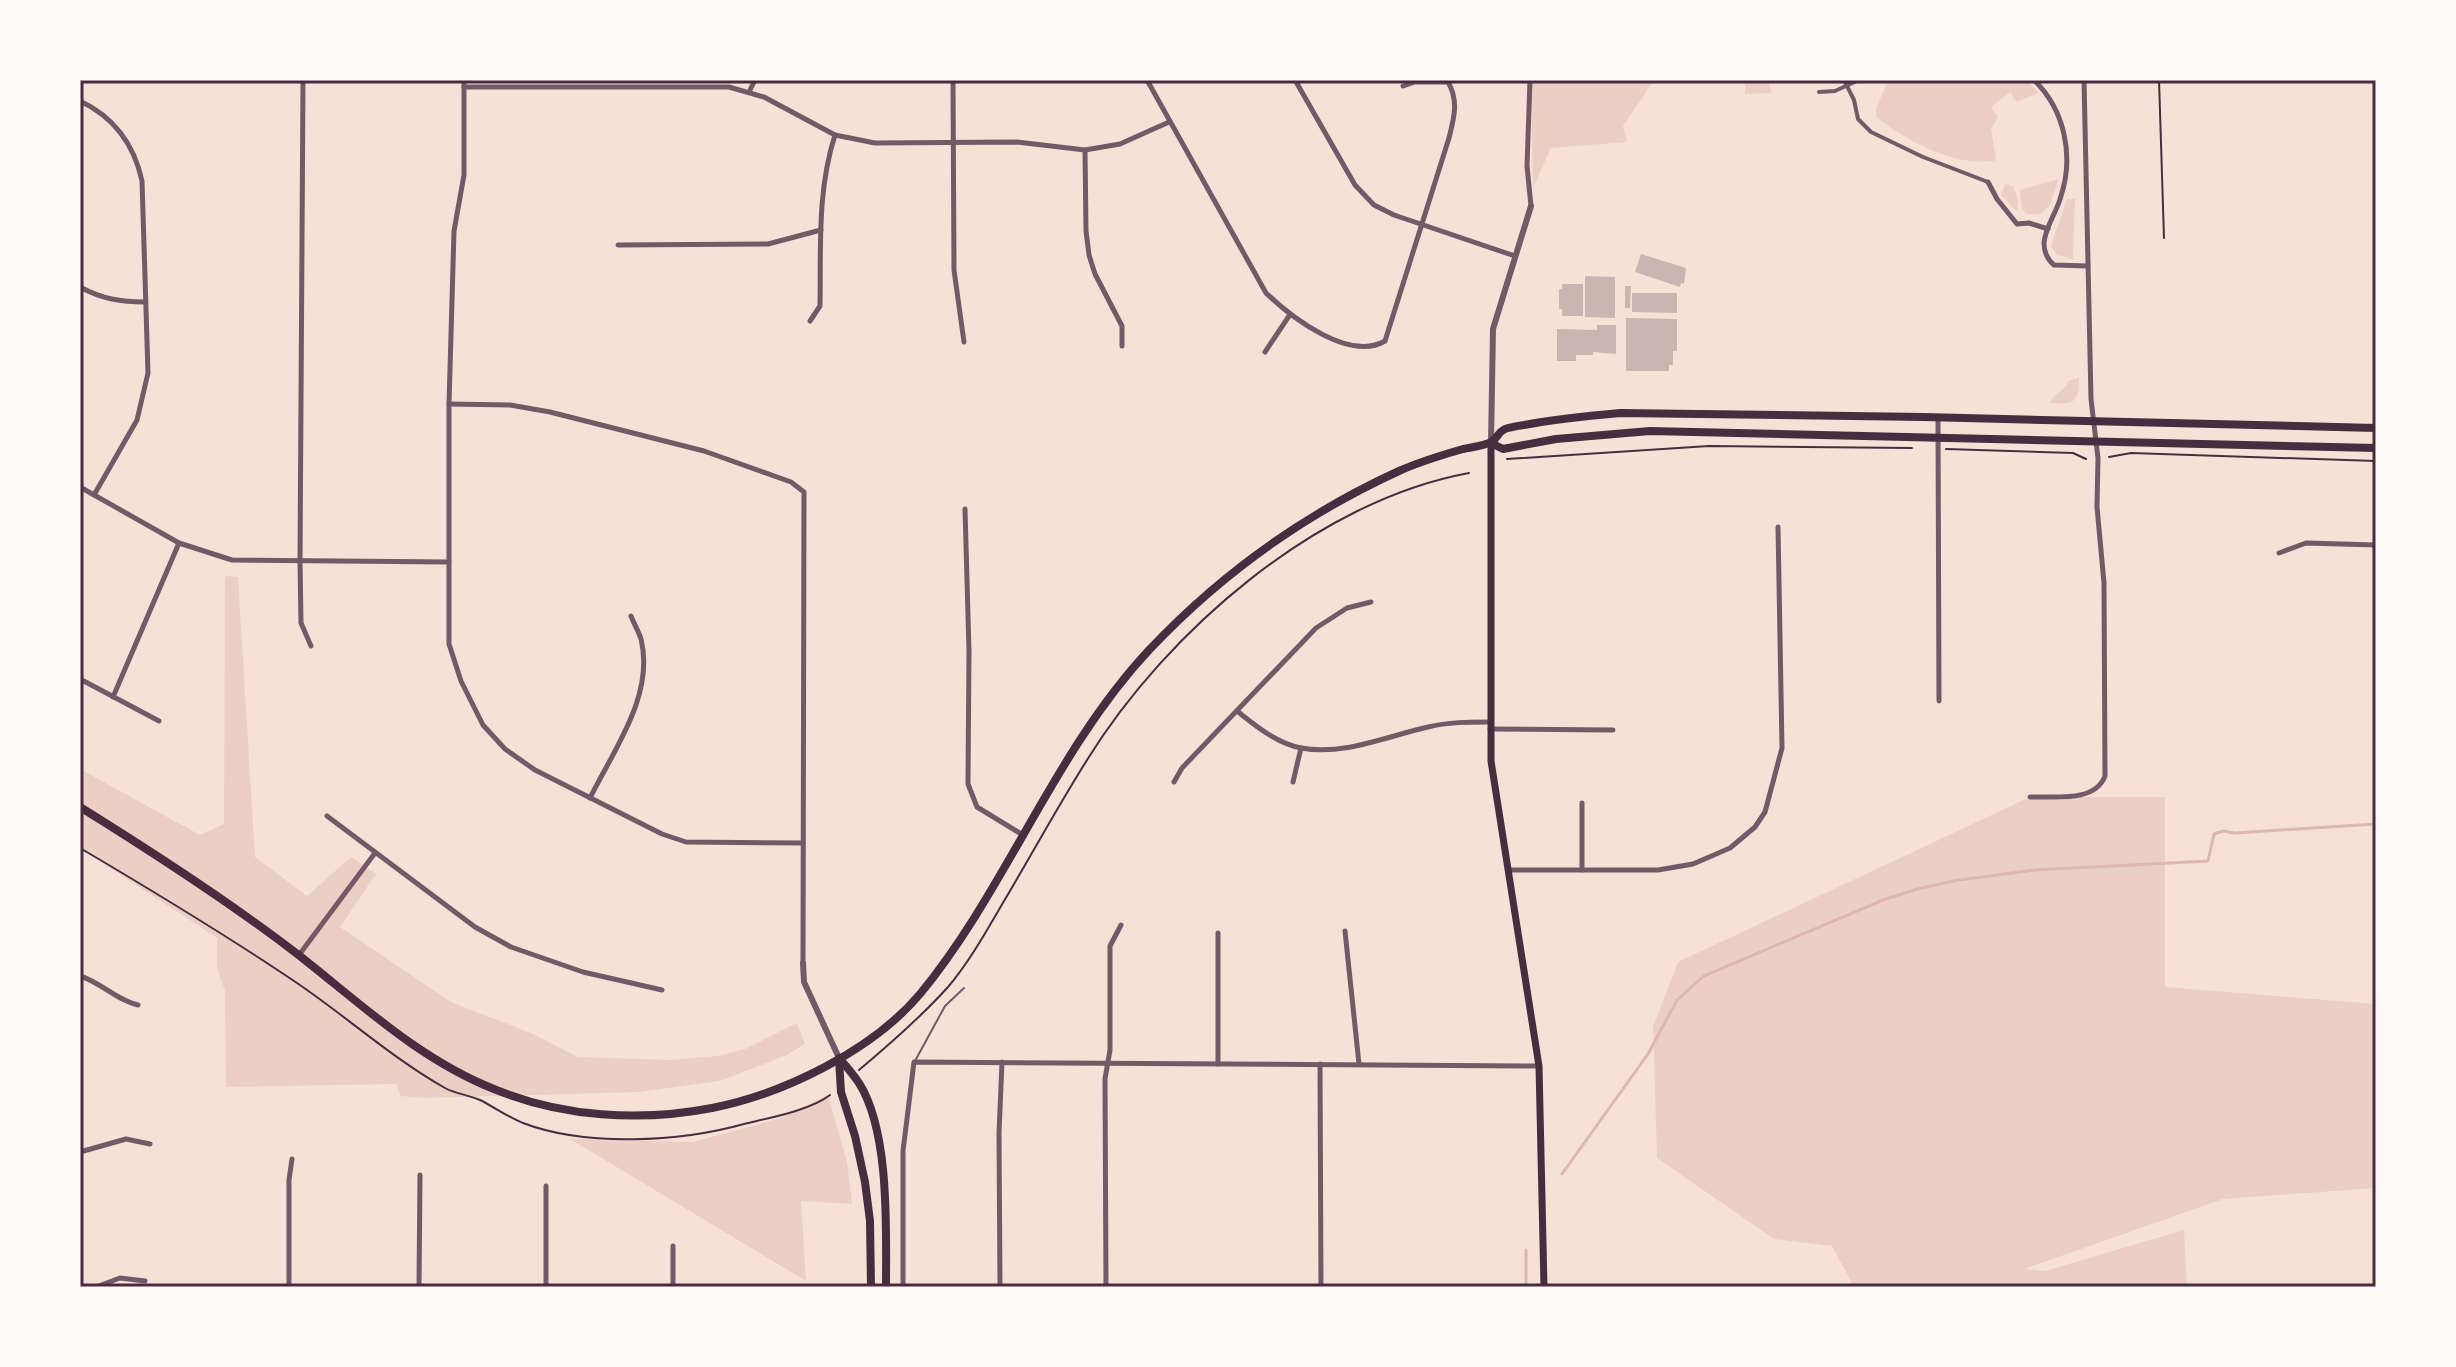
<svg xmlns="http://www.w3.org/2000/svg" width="2456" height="1367" viewBox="0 0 2456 1367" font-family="Mulish,sans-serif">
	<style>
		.green { fill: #ebcfc5 }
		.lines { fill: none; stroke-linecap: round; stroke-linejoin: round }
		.stream { stroke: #dcb8b0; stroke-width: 3 }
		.building { fill: #ccb4b1 }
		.path { stroke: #4a2c40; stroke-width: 2 }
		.service { stroke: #755966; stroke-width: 2 }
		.pedestrian { stroke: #755966; stroke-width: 4 }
		.minor { stroke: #755966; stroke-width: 5 }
		.tertiary { stroke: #755966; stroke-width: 6 }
		.secondary { stroke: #4a2c40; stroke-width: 7 }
		.primary { stroke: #4a2c40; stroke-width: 8 }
		.neatline { fill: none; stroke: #4a2c40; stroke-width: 3 }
	</style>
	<rect width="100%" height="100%" fill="#f7e1d7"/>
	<!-- green -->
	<g class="green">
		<polygon points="1531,80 1654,80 1623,126 1627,142 1551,148 1533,188"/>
		<polygon points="1745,80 1767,80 1772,93 1745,94"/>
		<path d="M1888,80h138l13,13 -23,9 -6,-10 -19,15 7,10 -7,12 5,29 -2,3c-42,5 -84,-19 -117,-43l-1,-9z"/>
		<polygon points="2059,179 2050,205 2041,214 2026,214 2022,208 2020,190"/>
		<polygon points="2005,184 2013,186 2018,200 2017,212 2001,195"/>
		<polygon points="2067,199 2075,199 2073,259 2057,255 2051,246"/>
		<path d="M2079,378c0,24 -4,27 -29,25 4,-11 16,-12 18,-22z"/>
		<polygon points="225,576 238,577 255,857 307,896 351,857 376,874 340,927 451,1002 531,1033 578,1057 671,1060 717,1056 745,1049 797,1023 805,1044 787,1055 720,1081 639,1092 424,1098 401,1096 396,1084 226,1087 225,990 217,969 217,938 80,848 80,769 200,835 224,824"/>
		<polygon points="2030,797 2165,797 2165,987 2376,1004 2376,1188 2223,1199 2024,1269 2045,1271 2184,1230 2187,1287 1854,1287 1832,1246 1774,1239 1657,1158 1653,1027 1678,962"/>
		<polygon points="828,1095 847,1162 852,1204 801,1201 806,1281 570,1139 693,1142 781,1118"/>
	</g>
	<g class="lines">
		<!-- stream -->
		<g class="stream">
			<polyline points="1562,1174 1648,1054 1677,1000 1704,976 1883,900 1921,888 1959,880 2035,870 2208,861 2214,834 2223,831 2235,833 2376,824"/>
			<polyline points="1526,1250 1526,1287"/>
		</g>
	</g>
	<!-- building -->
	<g class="building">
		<polygon points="1641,254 1686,268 1684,284 1681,283 1680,287 1635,272"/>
		<polygon points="1585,276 1615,277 1615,318 1585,317"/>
		<polygon points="1562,284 1583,284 1583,316 1562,316 1562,309 1559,309 1559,289 1562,289"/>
		<polygon points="1625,286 1631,286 1630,308 1625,308"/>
		<polygon points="1632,293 1677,293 1677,313 1632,312"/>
		<polygon points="1626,318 1677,319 1677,351 1673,351 1673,365 1669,365 1669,371 1626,371"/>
		<polygon points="1597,325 1616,325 1616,354 1593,352 1593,355 1576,355 1576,361 1557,361 1557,329 1597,330"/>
	</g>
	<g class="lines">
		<!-- path -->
		<g class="path">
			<polyline points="2159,80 2164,238"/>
			<polyline points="1946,449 2073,453 2086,459"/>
			<polyline points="2109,457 2131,453 2376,461"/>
			<polyline points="1507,459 1709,446 1912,448"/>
			<path d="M80,848c73,43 146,87 217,135 50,34 95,75 148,105 11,6 24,7 35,12 14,7 28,17 43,23 63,24 157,19 221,1 25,-6 67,-14 86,-29"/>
			<path d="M859,1070c31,-26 62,-53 89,-83 22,-26 39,-57 56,-86 28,-47 54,-95 83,-141 80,-129 230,-259 382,-287"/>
		</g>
		<!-- service -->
		<polyline class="service" points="915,1061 945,1006 964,988"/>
		<!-- pedestrian -->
		<g class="pedestrian">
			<polyline points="1844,80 1854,100 1858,119 1871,132 1923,157 1988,182"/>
			<polyline points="1819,92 1835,91 1859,80"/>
		</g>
		<!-- minor -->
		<g class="minor">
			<polyline points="303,80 300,562 301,623 311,646"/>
			<polyline points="464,80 464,175 454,231 449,404 449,644 461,681 483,725 505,749 535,770 662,834 686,842 803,843"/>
			<polyline points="953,80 954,270 964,342"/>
			<path d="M1147,80l119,213c25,24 83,69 119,48l64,-203c5,-20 10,-37 -1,-56h-33l-12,4"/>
			<polyline points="1295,80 1355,185 1374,205 1394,215 1515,256"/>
			<polyline points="1530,80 1527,166 1531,206"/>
			<path d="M2034,80c31,30 40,76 27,116 -4,16 -16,31 -17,47 0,10 3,16 10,22l34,1"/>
			<polyline points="464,87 729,87 764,97 835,135 875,143 1017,142 1085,150 1120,144 1169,122"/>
			<polyline points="749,92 755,80"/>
			<path d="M80,101c34,16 54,43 62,80l6,192 -11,47 -43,75"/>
			<polyline points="1085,150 1086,231 1089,255 1095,274 1122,326 1122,346"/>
			<polyline points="1988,182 1997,199 2017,224 2029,223 2048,229"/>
			<polyline points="618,245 768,244 821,230"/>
			<path d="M80,287c22,12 41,15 65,15"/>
			<path d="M810,321l10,-15c1,-58 -3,-115 15,-171"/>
			<polyline points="1265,352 1289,316"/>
			<polyline points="449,404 510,405 550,412 704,451 791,482 804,492 803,963"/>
			<polyline points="1938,418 1939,701"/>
			<polyline points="80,487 179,543 232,560 449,562"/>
			<polyline points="965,509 969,651 968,784 977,807 1023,835"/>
			<polyline points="2279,553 2306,543 2376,545"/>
			<polyline points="80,679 159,721"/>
			<polyline points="113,697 179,543"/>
			<path d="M1237,711c19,15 39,32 64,37 43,8 86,-12 127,-21 20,-5 41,-5 61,-5"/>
			<polyline points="1490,729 1613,730"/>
			<polyline points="1174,782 1182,768 1316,628 1347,608 1371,602"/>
			<polyline points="1293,782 1301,748"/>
			<path d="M2030,797c24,-1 65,6 75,-21l-1,-193 -7,-76 1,-49 -7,-59 -7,-319"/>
			<path d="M590,798c23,-47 65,-103 51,-159 -2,-7 -7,-15 -10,-23"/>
			<polyline points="1582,803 1582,870"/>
			<polyline points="327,816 475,927 511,947 583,972 662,990"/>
			<polyline points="1508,870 1658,870 1693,864 1730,848 1755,827 1765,812 1782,748 1778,527"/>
			<polyline points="1345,931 1359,1064"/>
			<polyline points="299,955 375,853"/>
			<path d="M80,976c22,7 36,24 58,29"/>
			<polyline points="1218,1064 1218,933"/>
			<polyline points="1320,1064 1321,1287"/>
			<polyline points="80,1152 126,1139 150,1144"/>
			<polyline points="96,1287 120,1278 145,1281"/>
			<polyline points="289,1287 289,1180 292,1159"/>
			<polyline points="419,1287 420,1175"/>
			<polyline points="546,1287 546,1186"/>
			<polyline points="673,1287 673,1246"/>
			<polyline points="903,1287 903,1151 914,1062 1539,1066"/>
			<polyline points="1000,1287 999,1133 1002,1062"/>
			<polyline points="1106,1287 1105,1079 1110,1050 1110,946 1121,925"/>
		</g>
		<!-- tertiary -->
		<g class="tertiary">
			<polyline points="1491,443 1493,329 1531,206"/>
			<polyline points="803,963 804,982 839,1058"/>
		</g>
		<!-- secondary -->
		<polyline class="secondary" points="1491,443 1491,761 1539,1066 1544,1287"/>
		<!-- primary -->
		<g class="primary">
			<polyline points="1491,443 1503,449 1556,439 1650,431 2376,448"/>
			<path d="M80,807c74,46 147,93 216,146 63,49 122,106 198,136 68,28 146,33 218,19 71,-14 160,-57 208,-114 88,-107 134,-243 230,-345 71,-75 155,-135 249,-178 20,-9 43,-16 64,-22 9,-2 21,-3 28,-7 8,-5 6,-9 14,-13 1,-1 18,-4 19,-4 32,-6 63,-9 96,-12l304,4 452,11"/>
			<path d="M839,1058c7,8 14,16 20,25 31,49 27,147 27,204"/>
			<polyline points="839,1059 841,1092 855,1136 865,1182 870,1221 871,1287"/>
		</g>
	</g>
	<!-- border -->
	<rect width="2456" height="1367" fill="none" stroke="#fffaf5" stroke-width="164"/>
	<rect x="82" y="82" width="2292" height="1203" class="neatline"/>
</svg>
